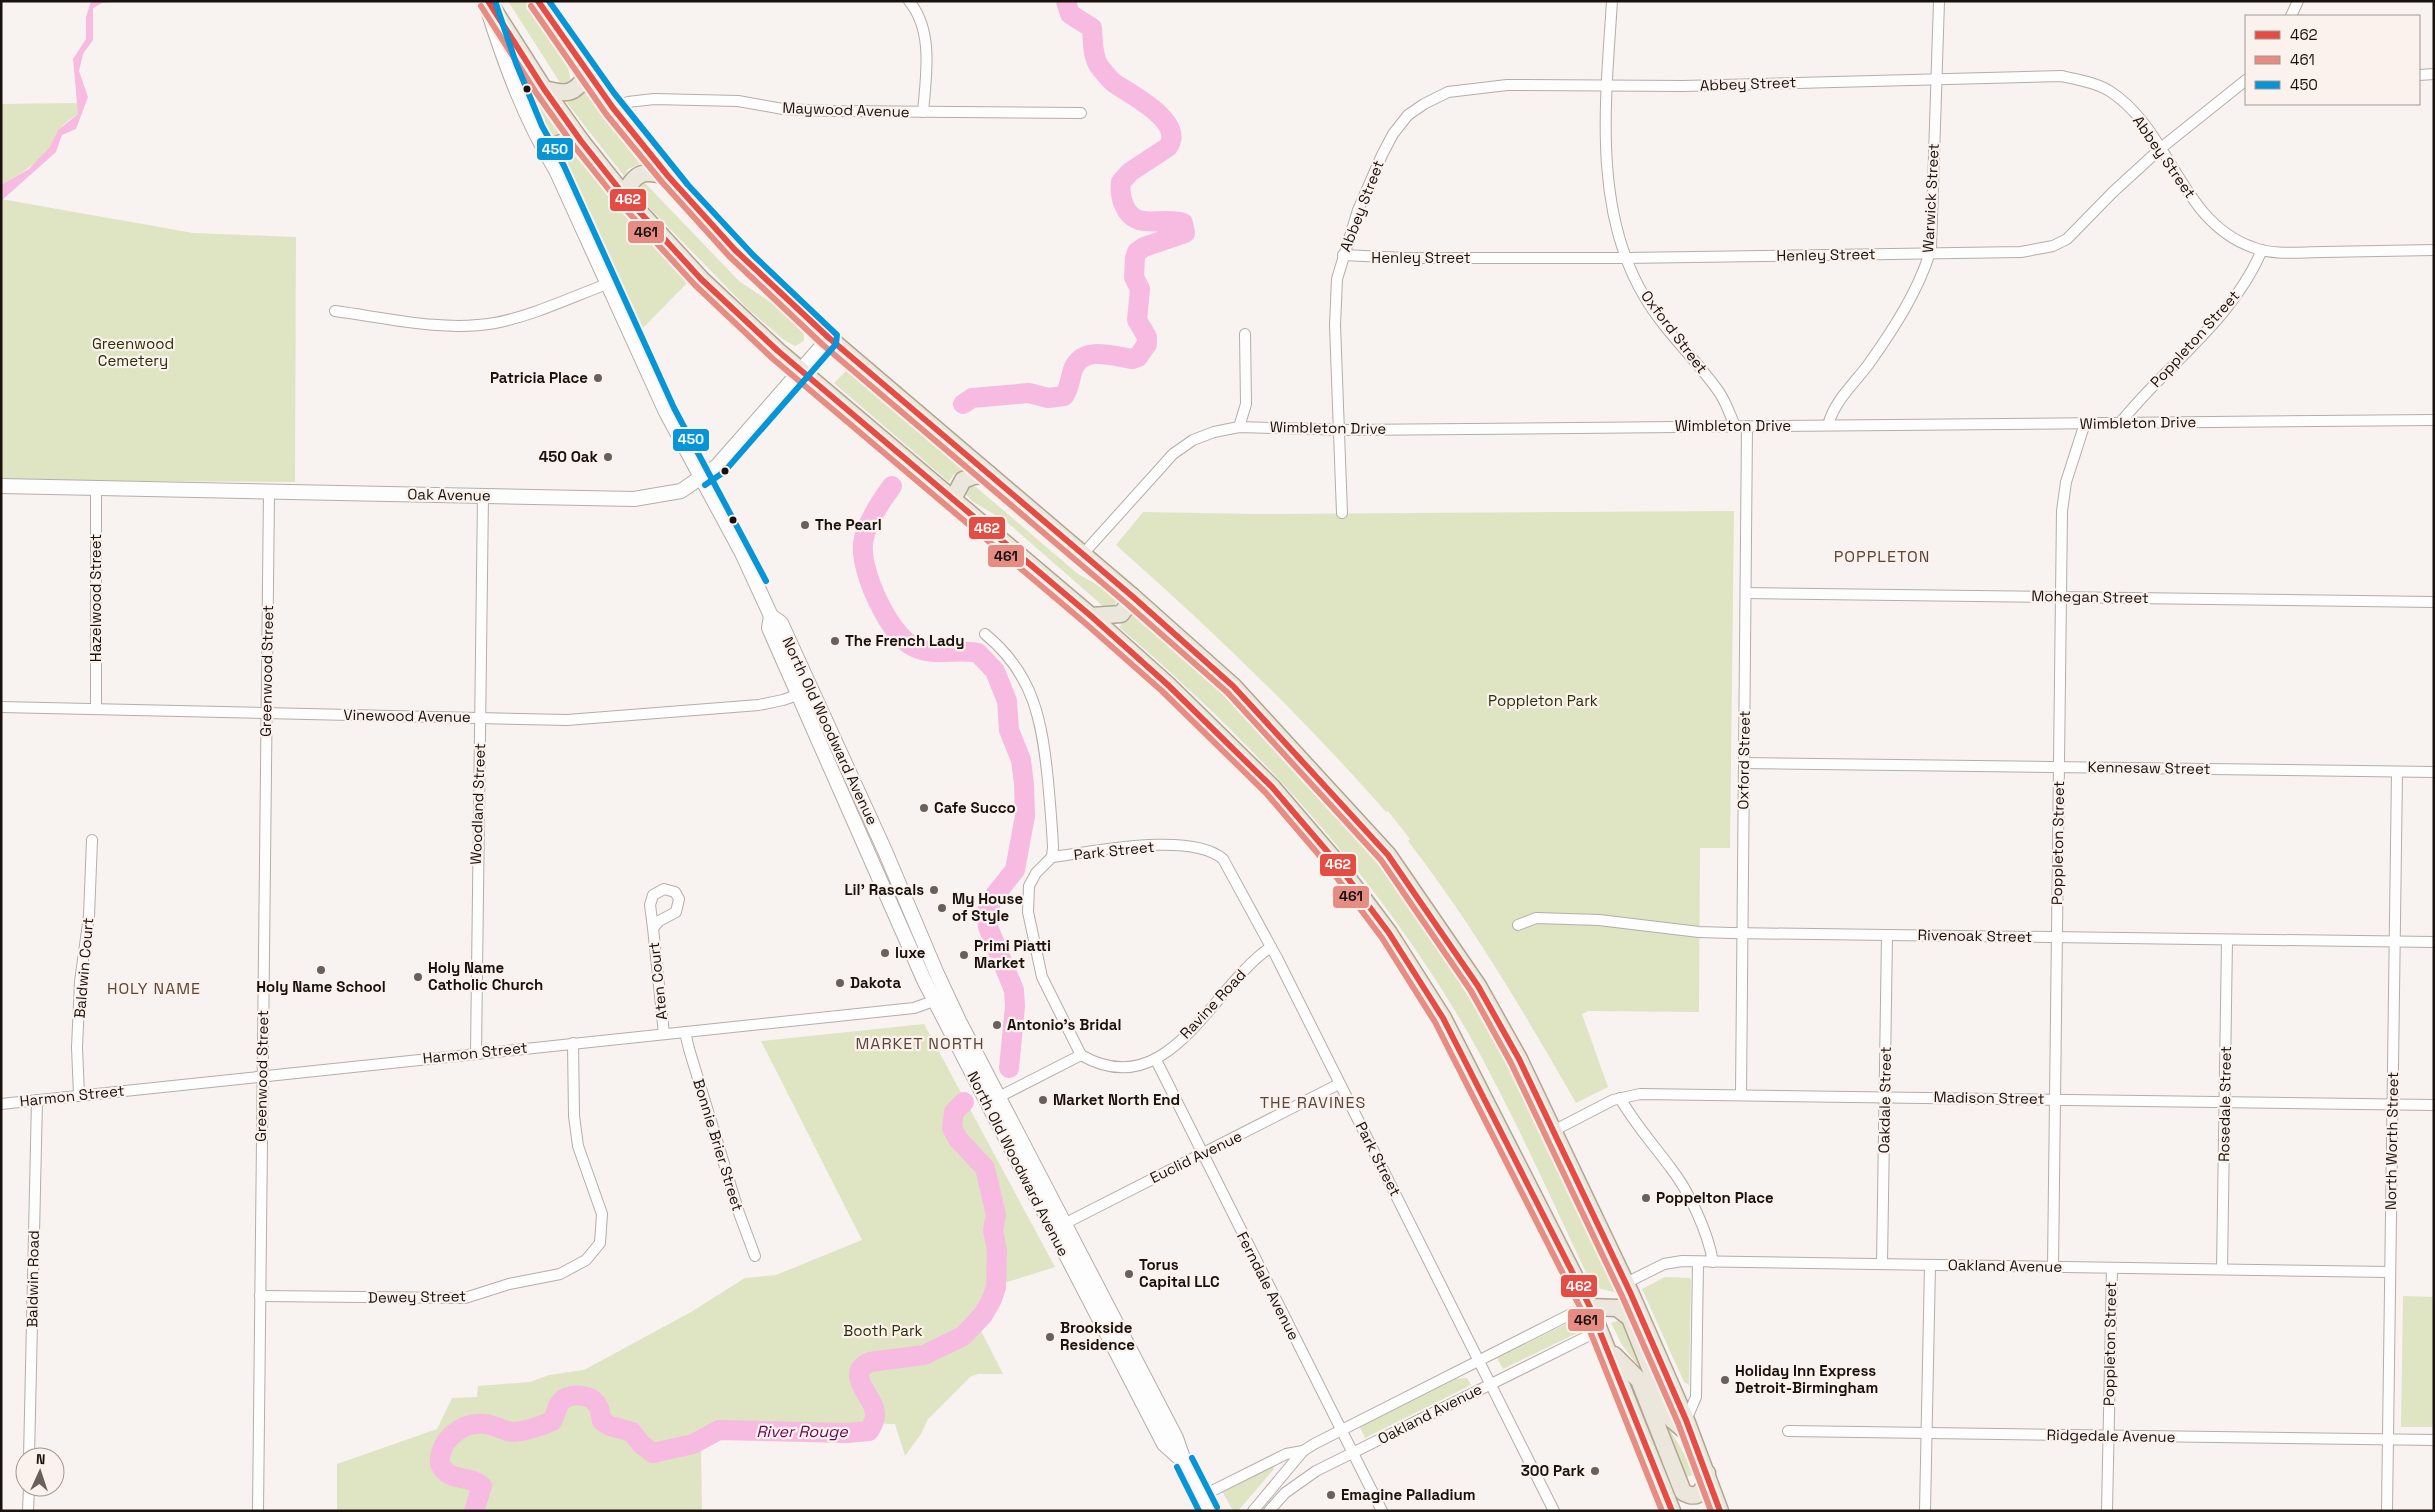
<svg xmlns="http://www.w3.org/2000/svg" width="2435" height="1512" viewBox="0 0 2435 1512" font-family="'Space Grotesk',sans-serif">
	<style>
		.green { fill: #dfe4c3 }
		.water { fill: #f7bbe1 }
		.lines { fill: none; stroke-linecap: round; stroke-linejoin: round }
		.river { stroke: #f7bbe1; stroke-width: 20 }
		.minor-casing { stroke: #b4aeaa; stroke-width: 12 }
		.tertiary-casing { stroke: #b4aeaa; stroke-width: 16 }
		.primary-casing { stroke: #b0a592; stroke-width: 19 }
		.minor { stroke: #fefdfd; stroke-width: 10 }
		.tertiary { stroke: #fefdfd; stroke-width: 14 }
		.primary { stroke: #ece7dc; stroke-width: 16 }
		.bus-1-casing { stroke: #fcf2ed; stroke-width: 10 }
		.bus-2-casing { stroke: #fcf2ed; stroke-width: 10 }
		.bus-3-casing { stroke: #fcf2ed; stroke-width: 10 }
		.bus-1 { stroke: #e54c44; stroke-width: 6 }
		.bus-2 { stroke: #e68c83; stroke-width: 6 }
		.bus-3 { stroke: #0696d7; stroke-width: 6 }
		.bus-dot { fill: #19110d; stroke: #fcf2ed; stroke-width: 2 }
		.poi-dot { fill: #67605c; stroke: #fcf2ed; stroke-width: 2 }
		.labels { text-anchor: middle; stroke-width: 4.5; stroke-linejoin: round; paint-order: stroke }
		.street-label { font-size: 15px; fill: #19110d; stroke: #fcf2ed }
		.park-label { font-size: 15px; fill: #292f06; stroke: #fcf2ed }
		.poi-label { font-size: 15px; font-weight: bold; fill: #19110d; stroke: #fcf2ed; text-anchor: start }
		.neighbourhood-label { font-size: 16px; letter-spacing: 1px; fill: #5a463c; stroke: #fcf2ed }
		.water-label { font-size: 16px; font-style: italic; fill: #690353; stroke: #fcf2ed }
		.line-badge { stroke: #fcf2ed; stroke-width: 2 }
		.badge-label { font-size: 14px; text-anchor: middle; font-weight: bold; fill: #fff }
		.pale-badge-label { font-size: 14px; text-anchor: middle; font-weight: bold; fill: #111 }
	</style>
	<rect width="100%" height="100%" fill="#f8f3f0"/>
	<!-- green -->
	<g class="green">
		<polygon points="508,1 525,1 568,68 571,81 564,84 559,81"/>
		<polygon points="585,92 640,164 628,169 624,176 567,103"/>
		<path d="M79,103l-1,11c-8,5 -15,10 -21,18 -3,6 -4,12 -9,18 -14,16 -29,25 -47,35v-81z"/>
		<polygon points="533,103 539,105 560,135 550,141 544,140 531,110"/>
		<polygon points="567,147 687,283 638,333 557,154"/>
		<polygon points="644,182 739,281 769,301 804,332 804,341 795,346 784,340 748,309 636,194 637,185"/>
		<polygon points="1,199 193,233 296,237 295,482 1,480"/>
		<polygon points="848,369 964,469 953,475 949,482 834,383"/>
		<polygon points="967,486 976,487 1078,574 1112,593 1117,601 1114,606 1103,606 1007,522 972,501 964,492"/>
		<path d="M1734,511l-4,337h-30l-1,164 -111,-1 -6,3 26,73 -32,16c-52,-91 -104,-179 -168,-262l2,-2 -22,-28 -2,1c-84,-96 -175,-183 -270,-267l27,-33 113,2z"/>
		<path d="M1132,612c143,113 266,261 356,418 49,85 88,176 130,263l-25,-6c-41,-86 -79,-173 -126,-256 -90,-155 -212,-288 -348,-404z"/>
		<polygon points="924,1024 1055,1267 1001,1284 999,1295 978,1325 1003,1374 978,1374 970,1377 928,1419 921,1434 905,1456 895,1424 848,1423 834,1438 761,1423 701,1443 702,1511 337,1511 337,1464 437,1429 452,1398 477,1397 478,1386 530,1382 549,1375 584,1370 691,1312 745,1278 776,1275 862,1240 761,1041"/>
		<polygon points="1665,1277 1690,1278 1691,1280 1689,1385 1684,1382 1642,1289"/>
		<polygon points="2403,1296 2434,1297 2434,1427 2401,1427"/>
		<polygon points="1623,1319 1666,1423 1696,1474 1683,1478 1637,1364 1622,1345 1611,1323"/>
		<polygon points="1572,1321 1577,1333 1503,1369 1497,1358"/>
		<polygon points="1467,1378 1471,1385 1365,1438 1360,1427 1456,1379"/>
		<polygon points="1272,1465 1274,1469 1238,1511 1233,1511 1222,1491"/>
	</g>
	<!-- water -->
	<polygon class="water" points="91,1 131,1 102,3 93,8 93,40 83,54 79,71 88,97 76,129 62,135 56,152 1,201 1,185 29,169 50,147 58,130 78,114 73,59 86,39 86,17"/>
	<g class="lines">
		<!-- river -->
		<g class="river">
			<path d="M963,404l9,-6 57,-5 19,5 16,-2c6,-8 6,-20 10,-29 11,-22 41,-10 59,-8l5,-2 9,-13v-7l-10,-17 3,-31 -6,-12 1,-19 2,-6 7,-5 41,-14 -2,-10c-22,-7 -48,9 -59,-18 -3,-6 -4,-16 -3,-23l9,-10 38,-25c18,-25 -38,-53 -54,-64 -5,-4 -11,-12 -15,-17 -7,-11 -6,-26 -7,-38l-22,-14 -4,-13"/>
			<path d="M892,486c-11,15 -27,39 -29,58 -3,27 26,91 51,103 20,10 43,1 64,6l17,18 12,30 2,29 12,30 3,24 1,32 -10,54 -20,25 -8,16 1,16 26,63 1,16 -6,62"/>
			<path d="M474,1511l8,-25c-14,-12 -33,-3 -42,-22 -2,-23 21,-42 44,-40 10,0 20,8 30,8 12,-1 28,-6 38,-11 3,-5 5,-14 8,-18 7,-11 29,-9 36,0 5,5 4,12 6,18l8,5 22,6 9,12 12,9 40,-9 26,-14 128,3 22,-2c4,-6 8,-15 5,-23 -4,-14 -29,-35 -4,-46l54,-7 33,-16 6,-3 20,-21 9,-16 4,-12 1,-36 -4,-21 3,-15 -11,-47 -27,-29 -6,-11 2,-16 10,-10"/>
		</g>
		<!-- minor casing -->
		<g class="minor-casing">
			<g id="minor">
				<path d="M909,1c25,30 17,75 14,111"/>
				<path d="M1612,1c-6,97 -20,207 32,295 20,35 52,63 75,96 7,10 11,23 16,34"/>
				<polyline points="2291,16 2298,1"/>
				<polyline points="2419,75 2434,74"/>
				<polyline points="613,108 628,102 654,99 738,101 783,109 831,111 1081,113"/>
				<polyline points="1343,255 1406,258 1625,258 2021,252 2053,246 2067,239 2113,192 2161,148 2246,80"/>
				<path d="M335,311c52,7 108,21 160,12 37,-7 77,-26 112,-39"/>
				<path d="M2120,423c47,-59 112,-102 142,-173"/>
				<path d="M1828,425c7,-25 25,-40 40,-60 25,-35 51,-75 63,-116l8,-248"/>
				<polyline points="1239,427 1246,404 1245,334"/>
				<path d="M1342,513l-7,-188 2,-46 21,-69 24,-55 11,-21 15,-19 16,-11 24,-12 59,-7 176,1 378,-10c15,3 33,6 47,14 63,39 71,131 144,157 22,9 48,5 71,5 37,-1 74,-1 111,-2"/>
				<polyline points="1083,554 1173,454 1193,440 1214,432 1239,427 1350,430 2434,420"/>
				<polyline points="1746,593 2434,602"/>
				<path d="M985,634c49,40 57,87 63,147 2,22 4,44 5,66l-1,10 -16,16 -7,13 -1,26 14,65 39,78c88,51 131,-69 190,-108"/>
				<polyline points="1,707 567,720 759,705 783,700 803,693"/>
				<polyline points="96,709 96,487"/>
				<polyline points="1744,763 2434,772"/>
				<path d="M1052,857c41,-5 138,-26 171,2l54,99 277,553"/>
				<polyline points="1518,925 1536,918 1599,920 1699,932 1731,933 2434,942"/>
				<polyline points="653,928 650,905 653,895 664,889 675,892 679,899 676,912 659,921 653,928 664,1034"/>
				<polyline points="685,1032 689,1049 739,1213 755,1256"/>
				<polyline points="476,1053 483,495"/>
				<polyline points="1156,1060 1382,1511"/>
				<polyline points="79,1095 77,1047 80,982 89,916 92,840"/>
				<polyline points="1741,1095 1747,426"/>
				<path d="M1620,1098c14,25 33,46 50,69 19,24 38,65 43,95"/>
				<polyline points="993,1100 1081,1055"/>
				<polyline points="1,1104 914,1008 939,999"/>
				<polyline points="1553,1131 1613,1100 1640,1094 2434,1105"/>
				<polyline points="1060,1226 1339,1084"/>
				<polyline points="1882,1264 1887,935"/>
				<polyline points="2053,1267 2062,511 2066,482 2085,423"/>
				<polyline points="2222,1269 2227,940"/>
				<polyline points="1626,1283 1664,1264 1682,1261 2390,1272"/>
				<polyline points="260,1296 465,1298 509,1284 560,1274 586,1260 600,1243 602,1214 578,1146 574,1116 573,1043"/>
				<polyline points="1686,1420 1696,1397 1698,1262"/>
				<polyline points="1788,1431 2434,1440"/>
				<polyline points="29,1457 37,1100"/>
				<polyline points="1202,1496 1286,1454 1303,1451"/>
				<polyline points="28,1511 29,1487"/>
				<polyline points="258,1511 269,491"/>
				<polyline points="1253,1511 1303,1451 1314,1444 1571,1314 1590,1307"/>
				<polyline points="1269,1511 1285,1493 1316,1471 1600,1330"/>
				<polyline points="1925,1511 1930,1265"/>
				<polyline points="2107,1511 2112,1268"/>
				<polyline points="2387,1511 2397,772"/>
			</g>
		</g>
		<!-- tertiary casing -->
		<g class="tertiary-casing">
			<g id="tertiary">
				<path d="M487,7c18,57 38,112 69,163l110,242 76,141 29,63 10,7 104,228 52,123 22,47 217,417 8,23 25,50"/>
				<polyline points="1,486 634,499 681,491 717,466 829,338"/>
				<polyline points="771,616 769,628 924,980 1164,1444 1183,1461"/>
			</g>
		</g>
		<!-- primary casing -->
		<g class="primary-casing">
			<g id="primary">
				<polyline points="488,1 544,89 581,141 624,195 701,279 778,351 1091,616 1168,685 1272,787 1332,857 1389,933 1443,1018 1590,1307 1672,1511"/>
				<polyline points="538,1 613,108 668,176 735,250 829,338 1132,596 1233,686 1388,855 1478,986 1519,1059 1630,1292 1686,1420 1720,1511"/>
				<path d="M544,89c22,6 31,6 43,-15"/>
				<polyline points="545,152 561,143 581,141"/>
				<path d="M624,195c12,-24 19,-25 44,-19"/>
				<polyline points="953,499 963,480 974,476 989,474"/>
				<polyline points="1091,616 1121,614 1128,605 1132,596"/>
				<polyline points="1590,1307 1617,1308 1630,1318 1670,1418 1690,1435"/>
				<path d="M1614,1355l25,25 44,112c17,10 22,-4 24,-19"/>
			</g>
		</g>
		<!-- minor -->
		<use href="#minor" class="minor"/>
		<!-- tertiary -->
		<use href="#tertiary" class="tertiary"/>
		<!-- primary -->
		<use href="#primary" class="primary"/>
		<!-- bus-1 casing -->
		<g class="bus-1-casing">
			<g id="bus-1">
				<polyline points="488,1 544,89 581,141 624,195 701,279 778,351 1091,616 1168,685 1272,787 1332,857 1389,933 1443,1018 1590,1307 1672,1511"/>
				<polyline points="538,1 613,108 668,176 735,250 829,338 1132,596 1233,686 1388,855 1478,986 1519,1059 1630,1292 1686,1420 1720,1511"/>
			</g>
		</g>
		<!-- bus-2 casing -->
		<g class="bus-2-casing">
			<g id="bus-2">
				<polyline points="481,6 537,94 574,146 618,201 695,285 772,358 1085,623 1162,691 1266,793 1325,862 1382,938 1435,1022 1582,1311 1662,1511"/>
				<polyline points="531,6 606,114 662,182 729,256 823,345 1126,603 1227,692 1381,860 1471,991 1511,1063 1622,1296 1678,1423 1711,1511"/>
			</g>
		</g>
		<!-- bus-3 casing -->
		<g class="bus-3-casing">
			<g id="bus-3">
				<polyline points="495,1 516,63 542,126 564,166 674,408 766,581"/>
				<polyline points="549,1 614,93 688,185 753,255 837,335 836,344 724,472 705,485"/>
				<polyline points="1192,1458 1217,1507"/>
				<polyline points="1177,1467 1199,1511"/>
			</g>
		</g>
		<!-- bus-1 -->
		<use href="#bus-1" class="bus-1"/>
		<!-- bus-2 -->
		<use href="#bus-2" class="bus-2"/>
		<!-- bus-3 -->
		<use href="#bus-3" class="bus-3"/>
	</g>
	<!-- markers -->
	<g class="bus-dot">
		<circle cx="527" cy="89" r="4.5"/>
		<circle cx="725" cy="471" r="4.5"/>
		<circle cx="733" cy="520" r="4.5"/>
	</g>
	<g class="poi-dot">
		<circle cx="598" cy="378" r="5"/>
		<circle cx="608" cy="457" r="5"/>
		<circle cx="805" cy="525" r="5"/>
		<circle cx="835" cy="641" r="5"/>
		<circle cx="924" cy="808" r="5"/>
		<circle cx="934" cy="890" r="5"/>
		<circle cx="942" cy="908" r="5"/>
		<circle cx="885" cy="953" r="5"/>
		<circle cx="964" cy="955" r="5"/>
		<circle cx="321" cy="970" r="5"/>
		<circle cx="418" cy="977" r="5"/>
		<circle cx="840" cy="983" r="5"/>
		<circle cx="997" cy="1025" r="5"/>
		<circle cx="1043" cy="1100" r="5"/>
		<circle cx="1646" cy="1198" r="5"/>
		<circle cx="1129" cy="1274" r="5"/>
		<circle cx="1050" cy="1337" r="5"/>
		<circle cx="1725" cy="1380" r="5"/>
		<circle cx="1595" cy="1471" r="5"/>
		<circle cx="1331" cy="1495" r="5"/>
	</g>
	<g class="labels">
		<!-- street labels -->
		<g class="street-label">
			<text transform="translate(1748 84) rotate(-2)" y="5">Abbey Street</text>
			<text transform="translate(846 110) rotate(2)" y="5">Maywood Avenue</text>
			<text transform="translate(2164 157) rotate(55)" y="5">Abbey Street</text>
			<text transform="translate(1931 198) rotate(-87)" y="5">Warwick Street</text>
			<text transform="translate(1362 206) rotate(-69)" y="5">Abbey Street</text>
			<text transform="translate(1826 255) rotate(-1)" y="5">Henley Street</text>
			<text x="1421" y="263">Henley Street</text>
			<text transform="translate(1674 332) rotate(53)" y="5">Oxford Street</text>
			<text transform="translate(2195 339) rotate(-48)" y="5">Poppleton Street</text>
			<text transform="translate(2138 423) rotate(-1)" y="5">Wimbleton Drive</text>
			<text x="1733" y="431">Wimbleton Drive</text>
			<text transform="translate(1328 428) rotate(1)" y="5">Wimbleton Drive</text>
			<text transform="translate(449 495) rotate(1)" y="5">Oak Avenue</text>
			<text transform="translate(2090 597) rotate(1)" y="5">Mohegan Street</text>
			<text transform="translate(96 598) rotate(-90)" y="5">Hazelwood Street</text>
			<text transform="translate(267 671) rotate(-89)" y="5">Greenwood Street</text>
			<text transform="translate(407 716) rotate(1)" y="5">Vinewood Avenue</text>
			<text transform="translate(830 731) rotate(65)" y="5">North Old Woodward Avenue</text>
			<text transform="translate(1744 760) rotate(-89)" y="5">Oxford Street</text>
			<text transform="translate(2149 768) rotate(1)" y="5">Kennesaw Street</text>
			<text transform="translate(478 804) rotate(-88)" y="5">Woodland Street</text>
			<text transform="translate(2058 843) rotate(-89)" y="5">Poppleton Street</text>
			<text transform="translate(1114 851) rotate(-6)" y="5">Park Street</text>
			<text transform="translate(1975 936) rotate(1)" y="5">Rivenoak Street</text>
			<text transform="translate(84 968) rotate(-85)" y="5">Baldwin Court</text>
			<text transform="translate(658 981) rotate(-96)" y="5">Aten Court</text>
			<text transform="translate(1213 1004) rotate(-47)" y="5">Ravine Road</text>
			<text transform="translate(475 1053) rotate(-6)" y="5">Harmon Street</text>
			<text transform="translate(262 1076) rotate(-89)" y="5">Greenwood Street</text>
			<text transform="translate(72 1096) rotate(-6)" y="5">Harmon Street</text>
			<text transform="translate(1989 1098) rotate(1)" y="5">Madison Street</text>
			<text transform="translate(1885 1100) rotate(-89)" y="5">Oakdale Street</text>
			<text transform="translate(2225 1104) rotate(-89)" y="5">Rosedale Street</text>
			<text transform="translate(2392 1141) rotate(-89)" y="5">North Worth Street</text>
			<text transform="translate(718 1145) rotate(73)" y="5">Bonnie Brier Street</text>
			<text transform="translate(1196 1157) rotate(-26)" y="5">Euclid Avenue</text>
			<text transform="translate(1378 1159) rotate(63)" y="5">Park Street</text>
			<text transform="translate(1018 1164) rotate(63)" y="5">North Old Woodward Avenue</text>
			<text transform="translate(2005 1266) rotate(1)" y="5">Oakland Avenue</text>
			<text transform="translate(33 1279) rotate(-89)" y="5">Baldwin Road</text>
			<text transform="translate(1268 1286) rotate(63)" y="5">Ferndale Avenue</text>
			<text transform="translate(417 1297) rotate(-1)" y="5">Dewey Street</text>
			<text transform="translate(2110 1344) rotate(-89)" y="5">Poppleton Street</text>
			<text transform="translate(1430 1414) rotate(-27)" y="5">Oakland Avenue</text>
			<text transform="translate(2111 1436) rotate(1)" y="5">Ridgedale Avenue</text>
		</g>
		<!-- park labels -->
		<g class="park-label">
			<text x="133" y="349">Greenwood<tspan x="133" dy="17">Cemetery</tspan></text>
			<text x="1543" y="706">Poppleton Park</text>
			<text x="883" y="1336">Booth Park</text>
		</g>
		<!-- poi labels -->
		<g class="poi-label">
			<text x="588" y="383" text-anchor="end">Patricia Place</text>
			<text x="598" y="462" text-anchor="end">450 Oak</text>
			<text x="815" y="530">The Pearl</text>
			<text x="845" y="646">The French Lady</text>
			<text x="934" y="813">Cafe Succo</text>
			<text x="924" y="895" text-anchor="end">Lil' Rascals</text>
			<text x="952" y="904">My House<tspan x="952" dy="17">of Style</tspan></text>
			<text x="974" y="951">Primi Piatti<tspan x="974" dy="17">Market</tspan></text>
			<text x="895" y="958">luxe</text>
			<text x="428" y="973">Holy Name<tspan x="428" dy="17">Catholic Church</tspan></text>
			<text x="850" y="988">Dakota</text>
			<text x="321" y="992" text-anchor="middle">Holy Name School</text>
			<text x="1007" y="1030">Antonio's Bridal</text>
			<text x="1053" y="1105">Market North End</text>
			<text x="1656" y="1203">Poppelton Place</text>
			<text x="1139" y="1270">Torus<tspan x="1139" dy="17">Capital LLC</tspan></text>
			<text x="1060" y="1333">Brookside<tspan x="1060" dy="17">Residence</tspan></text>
			<text x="1735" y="1376">Holiday Inn Express<tspan x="1735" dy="17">Detroit-Birmingham</tspan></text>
			<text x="1585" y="1476" text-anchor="end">300 Park</text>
			<text x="1341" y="1500">Emagine Palladium</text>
		</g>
		<!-- neighbourhood labels -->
		<g class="neighbourhood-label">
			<text x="1882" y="562">POPPLETON</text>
			<text x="154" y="994">HOLY NAME</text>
			<text x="920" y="1049">MARKET NORTH</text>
			<text x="1313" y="1108">THE RAVINES</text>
		</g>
		<!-- water labels -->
		<g class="water-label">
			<text x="802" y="1437">River Rouge</text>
		</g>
	</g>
	<g class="line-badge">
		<rect x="536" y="137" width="38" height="24" rx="5" fill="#0696d7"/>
		<rect x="609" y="188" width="38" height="24" rx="5" fill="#e54c44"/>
		<rect x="627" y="220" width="38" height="24" rx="5" fill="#e68c83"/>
		<rect x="672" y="428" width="38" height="24" rx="5" fill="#0696d7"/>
		<rect x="968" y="516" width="38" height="24" rx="5" fill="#e54c44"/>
		<rect x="987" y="544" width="38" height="24" rx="5" fill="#e68c83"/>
		<rect x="1319" y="853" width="38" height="24" rx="5" fill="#e54c44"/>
		<rect x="1332" y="885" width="38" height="24" rx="5" fill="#e68c83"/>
		<rect x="1560" y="1274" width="38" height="24" rx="5" fill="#e54c44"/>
		<rect x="1567" y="1308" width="38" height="24" rx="5" fill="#e68c83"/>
	</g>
	<g class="badge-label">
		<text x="555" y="154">450</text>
		<text x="628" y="204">462</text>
		<text x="691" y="444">450</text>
		<text x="987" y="533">462</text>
		<text x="1338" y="869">462</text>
		<text x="1579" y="1291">462</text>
	</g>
	<g class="pale-badge-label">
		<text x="646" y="237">461</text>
		<text x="1006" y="561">461</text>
		<text x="1351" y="901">461</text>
		<text x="1586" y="1325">461</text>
	</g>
	<!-- border -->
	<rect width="2435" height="1512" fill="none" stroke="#19110d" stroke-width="5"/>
	<!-- legend -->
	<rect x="2245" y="15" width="175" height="90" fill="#fcf2ed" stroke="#a19893"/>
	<rect x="2255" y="31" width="25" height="8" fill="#e54c44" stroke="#a19893"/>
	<text x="2290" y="40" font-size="15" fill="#19110d">462</text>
	<rect x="2255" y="56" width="25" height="8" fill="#e68c83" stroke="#a19893"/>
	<text x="2290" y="65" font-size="15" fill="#19110d">461</text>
	<rect x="2255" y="81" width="25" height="8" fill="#0696d7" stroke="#a19893"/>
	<text x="2290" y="90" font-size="15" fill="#19110d">450</text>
	<!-- north arrow -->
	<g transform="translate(40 1472) rotate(3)"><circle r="24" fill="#fcf2ed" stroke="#a19893"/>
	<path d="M0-4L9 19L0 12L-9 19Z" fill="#67605c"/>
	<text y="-8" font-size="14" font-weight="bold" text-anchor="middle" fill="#19110d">N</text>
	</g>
</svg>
